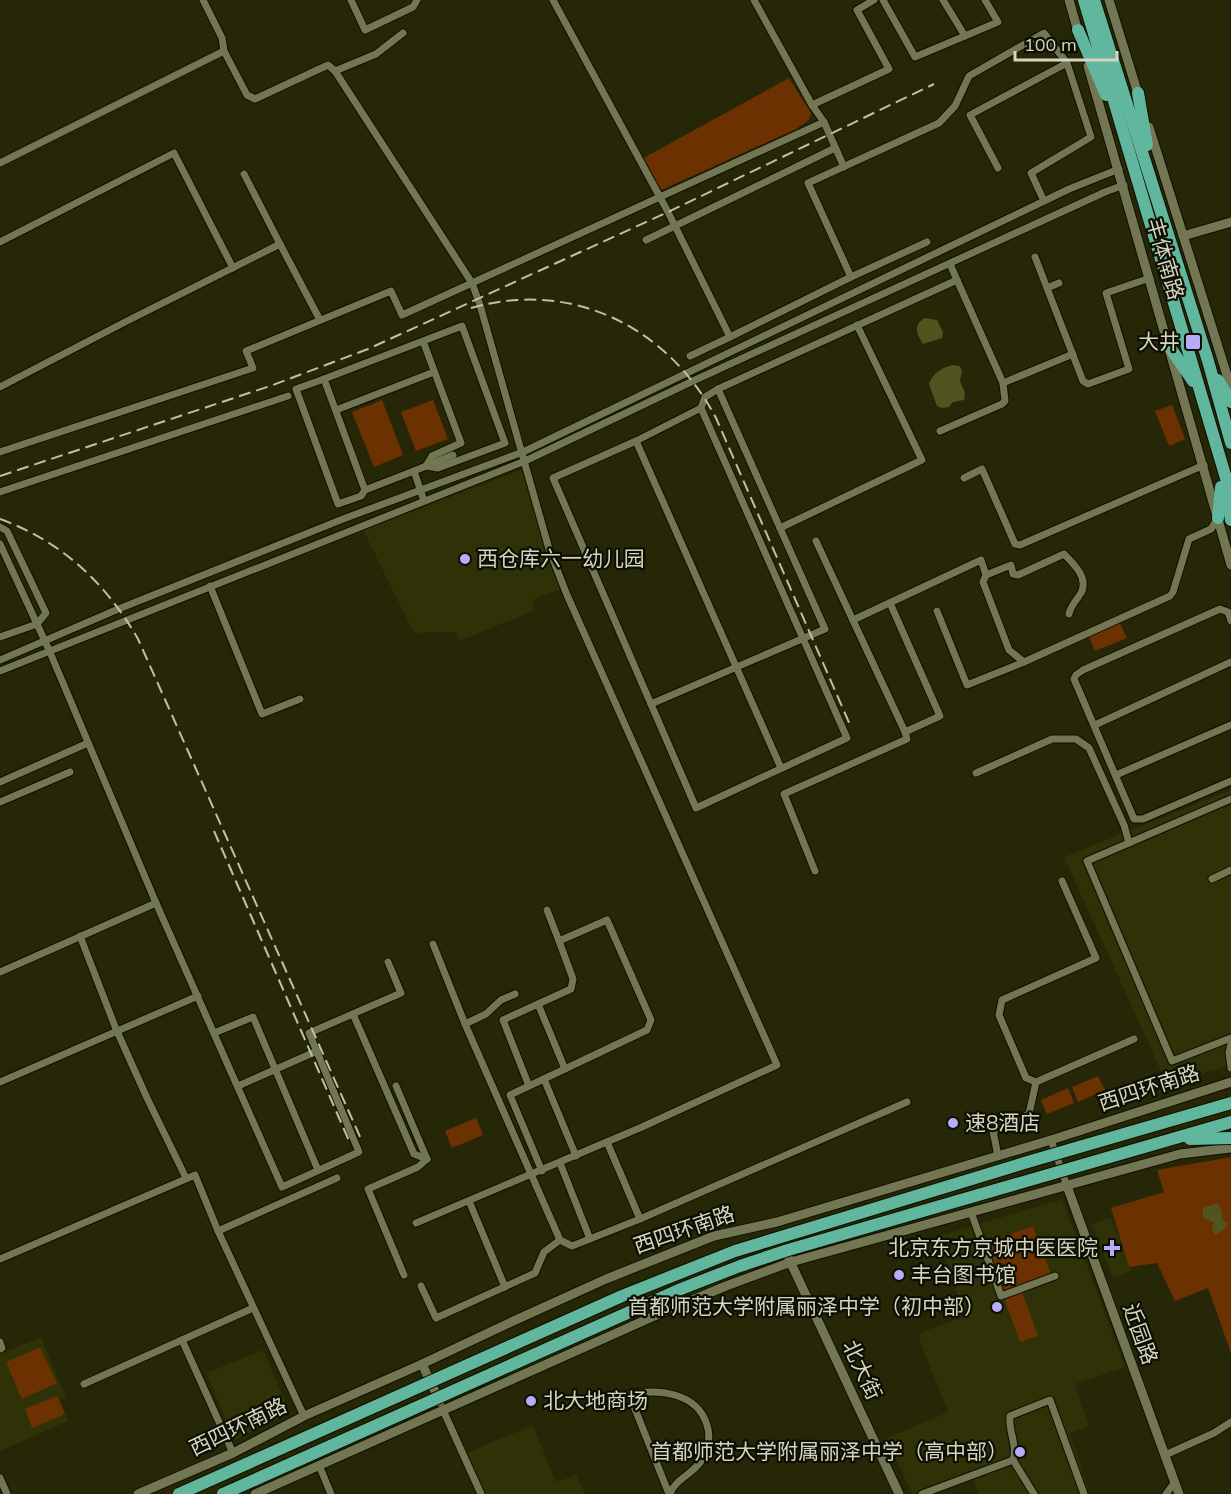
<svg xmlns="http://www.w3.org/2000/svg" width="1231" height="1494" viewBox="0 0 1231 1494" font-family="Mulish,'Noto Sans SC',sans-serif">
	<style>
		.built { fill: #2f3106 }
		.green { fill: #6c3101 }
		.water { fill: #525420 }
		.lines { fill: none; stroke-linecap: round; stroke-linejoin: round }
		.street-casing { stroke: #0f0f00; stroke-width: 9 }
		.secondary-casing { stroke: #0f0f00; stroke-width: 11 }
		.highway-casing { stroke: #0f0f00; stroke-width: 14 }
		.street { stroke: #737653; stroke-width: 7 }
		.secondary { stroke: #737653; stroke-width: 9 }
		.highway { stroke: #60b79d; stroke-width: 12 }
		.rail { stroke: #bec0ab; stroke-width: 2; stroke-dasharray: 12 6; stroke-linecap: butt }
		.highway-bridge-casing { stroke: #0f0f00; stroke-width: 14; stroke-linecap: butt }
		.highway-bridge { stroke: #60b79d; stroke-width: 12 }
		.poi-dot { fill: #b8abf7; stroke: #0e0f03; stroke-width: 2 }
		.labels { text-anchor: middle; stroke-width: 4.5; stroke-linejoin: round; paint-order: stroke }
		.street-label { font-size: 21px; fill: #d3d5c2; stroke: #0e0f03 }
		.poi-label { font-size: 21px; fill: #d3d5c2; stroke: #0e0f03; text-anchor: end }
	</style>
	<rect width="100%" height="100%" fill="#262706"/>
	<!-- built -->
	<g class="built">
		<polygon points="523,469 561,589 532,600 534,611 459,641 456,632 414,633 363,530"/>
		<polygon points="1231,790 1231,1065 1167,1084 1064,857"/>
		<polygon points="1062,1199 1125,1367 1075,1384 1089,1426 1070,1433 1090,1494 979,1494 970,1472 912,1494 887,1438 948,1412 919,1339 920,1333 964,1316 939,1236"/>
		<polygon points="1111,1217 1131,1271 1113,1278 1092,1224"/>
		<polygon points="41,1337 66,1398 60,1401 68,1421 0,1451 0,1354"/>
		<polygon points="263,1350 290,1413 235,1440 206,1373"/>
		<polygon points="533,1425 556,1482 576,1475 585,1494 485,1494 466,1453"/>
	</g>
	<!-- green -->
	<g class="green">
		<polygon points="789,78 811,113 809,120 796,129 659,191 640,160"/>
		<polygon points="382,400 403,455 374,467 352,412"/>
		<polygon points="433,400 448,439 416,451 401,412"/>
		<polygon points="1172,405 1185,439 1169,446 1155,411"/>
		<polygon points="1119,621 1127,638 1095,651 1088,634"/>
		<polygon points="1098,1076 1105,1090 1078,1102 1072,1087"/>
		<polygon points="1068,1088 1074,1103 1047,1114 1041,1100"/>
		<polygon points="476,1118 483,1135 452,1148 445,1131"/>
		<polygon points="1231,1157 1231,1353 1208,1288 1175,1301 1157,1263 1129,1267 1111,1208 1164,1192 1157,1170"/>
		<polygon points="1033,1226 1051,1274 1004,1291 987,1243"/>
		<polygon points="1022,1292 1038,1336 1020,1342 1004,1298"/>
		<polygon points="40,1347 57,1383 22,1399 6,1362"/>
		<polygon points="57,1396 65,1414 32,1428 25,1409"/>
	</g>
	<!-- water -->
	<g class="water">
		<path d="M925,318l12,2 6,12 -1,6 -19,6c-7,-11 -10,-19 2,-26z"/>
		<path d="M953,365l6,1 3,4c0,3 -1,6 -2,9 0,8 7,9 4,21l-11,2 -4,5 -7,1 -5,-2 -8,-22c5,-12 12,-16 24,-19z"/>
		<polygon points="1217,1203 1222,1211 1222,1219 1228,1224 1223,1230 1216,1235 1212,1230 1214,1222 1203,1218 1203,1208"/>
	</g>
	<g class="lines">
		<!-- street casing -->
		<g class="street-casing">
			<g id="street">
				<polyline points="203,0 222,38 224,51 247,95 255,99 328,65 335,71"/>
				<polyline points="351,0 365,30 413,7 417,0"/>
				<polyline points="553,0 668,212 730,337 851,277"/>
				<polyline points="754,0 812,105"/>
				<polyline points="883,0 915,57 998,22 985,0"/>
				<polyline points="943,0 965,36"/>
				<polyline points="403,33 376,54 335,71 472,283 480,305 549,549 567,595 777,1065 642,1127 416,1223"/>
				<polyline points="824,122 844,167"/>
				<polyline points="0,163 224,51"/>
				<polyline points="998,168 970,115 1067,63 1091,137 1031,173 1044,201"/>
				<polyline points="244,174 280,244"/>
				<polyline points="646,240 835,148"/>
				<polyline points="0,242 174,153 233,268"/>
				<polyline points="927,242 851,277 808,183 939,123 955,106 969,76 1044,33 1067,63"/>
				<polyline points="1035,257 1083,381 1088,384 1129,369 1106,293 1150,278"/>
				<polyline points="957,280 1003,383 1073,354"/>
				<polyline points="1047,288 1059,283"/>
				<polyline points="690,356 730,337"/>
				<polyline points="324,379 296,389 338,504 361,496 365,490"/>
				<polyline points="0,387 127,321 280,244 320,320"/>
				<polyline points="701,408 847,738 696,808 553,478 636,441 701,408 705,397 718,389 957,280 950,264"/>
				<polyline points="336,410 434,372"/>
				<polyline points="940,431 1002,404 1005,401 1003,383"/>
				<polyline points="636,441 781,768"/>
				<polyline points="0,452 253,368 246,351 391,291 402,315 824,122 812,105 889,69 857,10 874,0"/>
				<polyline points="414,471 365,490 324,379 462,326 505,443 438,468 426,466 432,456 461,443 423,341"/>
				<polyline points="964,478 982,469 1015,544 1020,545 1204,465"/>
				<polyline points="0,492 288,396"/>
				<polyline points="424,501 414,471 453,455"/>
				<polyline points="0,527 7,531 46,613 37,624 0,637"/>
				<polyline points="780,528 922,460 857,325"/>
				<polyline points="816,541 905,732 940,716 890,603"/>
				<polyline points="0,544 49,650 156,903 282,1187 359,1152 309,1033 401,993 388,962"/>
				<polyline points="210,586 262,714 300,699"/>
				<polyline points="937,611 967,685 1024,662"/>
				<path d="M1069,614c2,-9 7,-13 12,-21 8,-15 -7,-29 -17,-39l-46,21 -5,-1 -2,-9 -25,10 -3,7 26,68 15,12 146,-66 3,-4 16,-53 22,-10 7,-11"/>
				<polyline points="853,620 981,560 986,575"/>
				<polyline points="1231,621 1228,612 1220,609 1083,670 1076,675 1074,679 1134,819 1143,819 1231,781"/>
				<polyline points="0,660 116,610 343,519 523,452 1069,189 1119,169"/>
				<polyline points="0,671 525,461 693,381 1105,192 1124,185"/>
				<polyline points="651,704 825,629 718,389"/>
				<polyline points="1095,725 1231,662"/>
				<polyline points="976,773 1052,739 1076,739 1089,748 1124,825 1129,843"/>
				<polyline points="1116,775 1231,725"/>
				<polyline points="0,782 88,743"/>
				<polyline points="1231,799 1087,861 1172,1061 1231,1038"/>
				<polyline points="0,802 70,772"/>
				<polyline points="815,871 784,794 907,739 905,732"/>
				<polyline points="1212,879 1231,870"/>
				<polyline points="80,936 116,1029 147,1098 186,1178"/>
				<polyline points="433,944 465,1024 560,1240 572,1246 640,1219 907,1102"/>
				<polyline points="0,972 156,903"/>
				<polyline points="538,1004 565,1069"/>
				<polyline points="353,1014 414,1154 427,1159 418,1167 368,1189 404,1275"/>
				<polyline points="465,1024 486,1014 501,1000 515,994"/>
				<polyline points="214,1033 253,1017 318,1170"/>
				<polyline points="1231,1044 1229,1052 1231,1068"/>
				<polyline points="544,1079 576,1156"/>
				<polyline points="0,1082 198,996"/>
				<polyline points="1036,1082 1026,1078 999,1015 1002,1000 1096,958 1062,881"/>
				<polyline points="238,1086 317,1051"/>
				<polyline points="396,1086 427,1159"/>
				<polyline points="529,1086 503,1020 571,989 573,979 559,941"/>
				<polyline points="1051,1140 1067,1186"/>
				<polyline points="607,1142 640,1219"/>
				<polyline points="998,1156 993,1131 1029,1114 1036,1082 1134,1039"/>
				<polyline points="560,1163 590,1239"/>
				<polyline points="542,1171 510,1095 647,1030 651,1020 607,920 559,941 547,910"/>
				<polyline points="469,1201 505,1287"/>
				<polyline points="971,1212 1001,1296 1055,1276"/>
				<polyline points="218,1231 304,1416"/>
				<polyline points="0,1259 195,1175 218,1231 337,1178"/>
				<polyline points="421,1286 436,1318 535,1273 544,1252 560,1240"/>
				<polyline points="182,1340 233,1453"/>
				<polyline points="0,1342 2,1348 0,1349"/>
				<polyline points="84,1384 253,1308"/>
				<polyline points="443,1410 481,1494"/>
				<polyline points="1165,1455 1214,1433 1231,1422"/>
				<polyline points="1013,1460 1034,1494"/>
				<polyline points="319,1465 331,1494"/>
				<polyline points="0,1478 7,1494"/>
				<path d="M669,1494l-40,-100c30,-5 68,-2 78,31 4,12 1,26 -6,36 -9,14 -25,17 -31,33"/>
				<path d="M922,1494l91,-34c5,-14 -5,-29 -3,-44l40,-16 34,94"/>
				<polyline points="1166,1494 1175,1482"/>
			</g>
		</g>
		<!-- secondary casing -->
		<g class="secondary-casing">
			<g id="secondary">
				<polyline points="1069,0 1079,35"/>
				<polyline points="1109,0 1139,97"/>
				<polyline points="1088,66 1231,565"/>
				<polyline points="1149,127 1231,388"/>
				<polyline points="1183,236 1231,222"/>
				<polyline points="1067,1186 1179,1494"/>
				<polyline points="789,1259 899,1494"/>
				<polyline points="422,1364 440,1402"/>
				<polyline points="138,1494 233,1453 304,1416 422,1364 507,1324 606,1279 714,1236 777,1222 1051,1140 1231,1082"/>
				<polyline points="255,1494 668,1310 726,1286 791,1262 1180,1154 1231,1148"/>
			</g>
		</g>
		<!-- highway casing -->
		<g class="highway-casing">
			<g id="highway">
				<polyline points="1084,0 1231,495"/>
				<polyline points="1094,0 1208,361 1231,443"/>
				<polyline points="1078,30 1106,95"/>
				<polyline points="1138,93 1147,145"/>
				<polyline points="1169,346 1193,381"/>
				<polyline points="1218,380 1231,402"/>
				<polyline points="1226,487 1231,520"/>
				<polyline points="1218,518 1221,487"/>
			</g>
		</g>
		<!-- street -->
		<use href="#street" class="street"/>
		<!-- secondary -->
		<use href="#secondary" class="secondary"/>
		<!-- highway -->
		<use href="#highway" class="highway"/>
		<!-- rail -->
		<g class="rail">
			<path d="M471,308c101,-29 197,19 245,110l135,309"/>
			<polyline points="0,476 273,385 368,349 668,212 934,84"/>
			<path d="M0,519c61,22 106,64 138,120l223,500"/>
			<polyline points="214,831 350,1143"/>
		</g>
		<!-- highway-bridge casing -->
		<g class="highway-bridge-casing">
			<g id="highway-bridge">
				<polyline points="1190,1139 1231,1138"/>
				<polyline points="179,1494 622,1296 735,1251 1031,1161 1231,1103"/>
				<polyline points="223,1494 681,1289 740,1266 788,1250 1231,1122"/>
			</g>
		</g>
		<!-- highway-bridge -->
		<use href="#highway-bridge" class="highway-bridge"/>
	</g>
	<!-- markers -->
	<g class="poi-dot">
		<rect x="1185" y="334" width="16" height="16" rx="3"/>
		<circle cx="465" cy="559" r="6"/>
		<circle cx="953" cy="1123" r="6"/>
		<path d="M1109 1239h6v6h6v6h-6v6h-6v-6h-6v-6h6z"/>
		<circle cx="899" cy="1275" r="6"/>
		<circle cx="997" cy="1307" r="6"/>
		<circle cx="531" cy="1401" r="6"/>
		<circle cx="1020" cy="1452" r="6"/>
	</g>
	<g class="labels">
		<!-- street labels -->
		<g class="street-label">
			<text transform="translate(1165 259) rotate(74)" y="7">丰体南路</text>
			<text transform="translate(1149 1088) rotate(-18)" y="7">西四环南路</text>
			<text transform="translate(684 1230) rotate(-19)" y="7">西四环南路</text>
			<text transform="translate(1140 1334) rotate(70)" y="7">近园路</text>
			<text transform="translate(862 1370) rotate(65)" y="7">北大街</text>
			<text transform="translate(238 1427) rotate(-26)" y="7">西四环南路</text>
		</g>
		<!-- poi labels -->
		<g class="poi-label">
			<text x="1180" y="349">大井</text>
			<text x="477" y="566" text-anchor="start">西仓库六一幼儿园</text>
			<text x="965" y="1130" text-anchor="start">速8酒店</text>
			<text x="1098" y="1255">北京东方京城中医医院</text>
			<text x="911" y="1282" text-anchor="start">丰台图书馆</text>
			<text x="985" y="1314">首都师范大学附属丽泽中学（初中部）</text>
			<text x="543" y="1408" text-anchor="start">北大地商场</text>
			<text x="1008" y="1459">首都师范大学附属丽泽中学（高中部）</text>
		</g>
	</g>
	<!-- scale -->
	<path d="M1015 51v9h102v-9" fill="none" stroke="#d3d5c2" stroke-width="3"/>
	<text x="1024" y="51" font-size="18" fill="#d3d5c2" stroke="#0e0f03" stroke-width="4.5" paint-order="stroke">100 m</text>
</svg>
